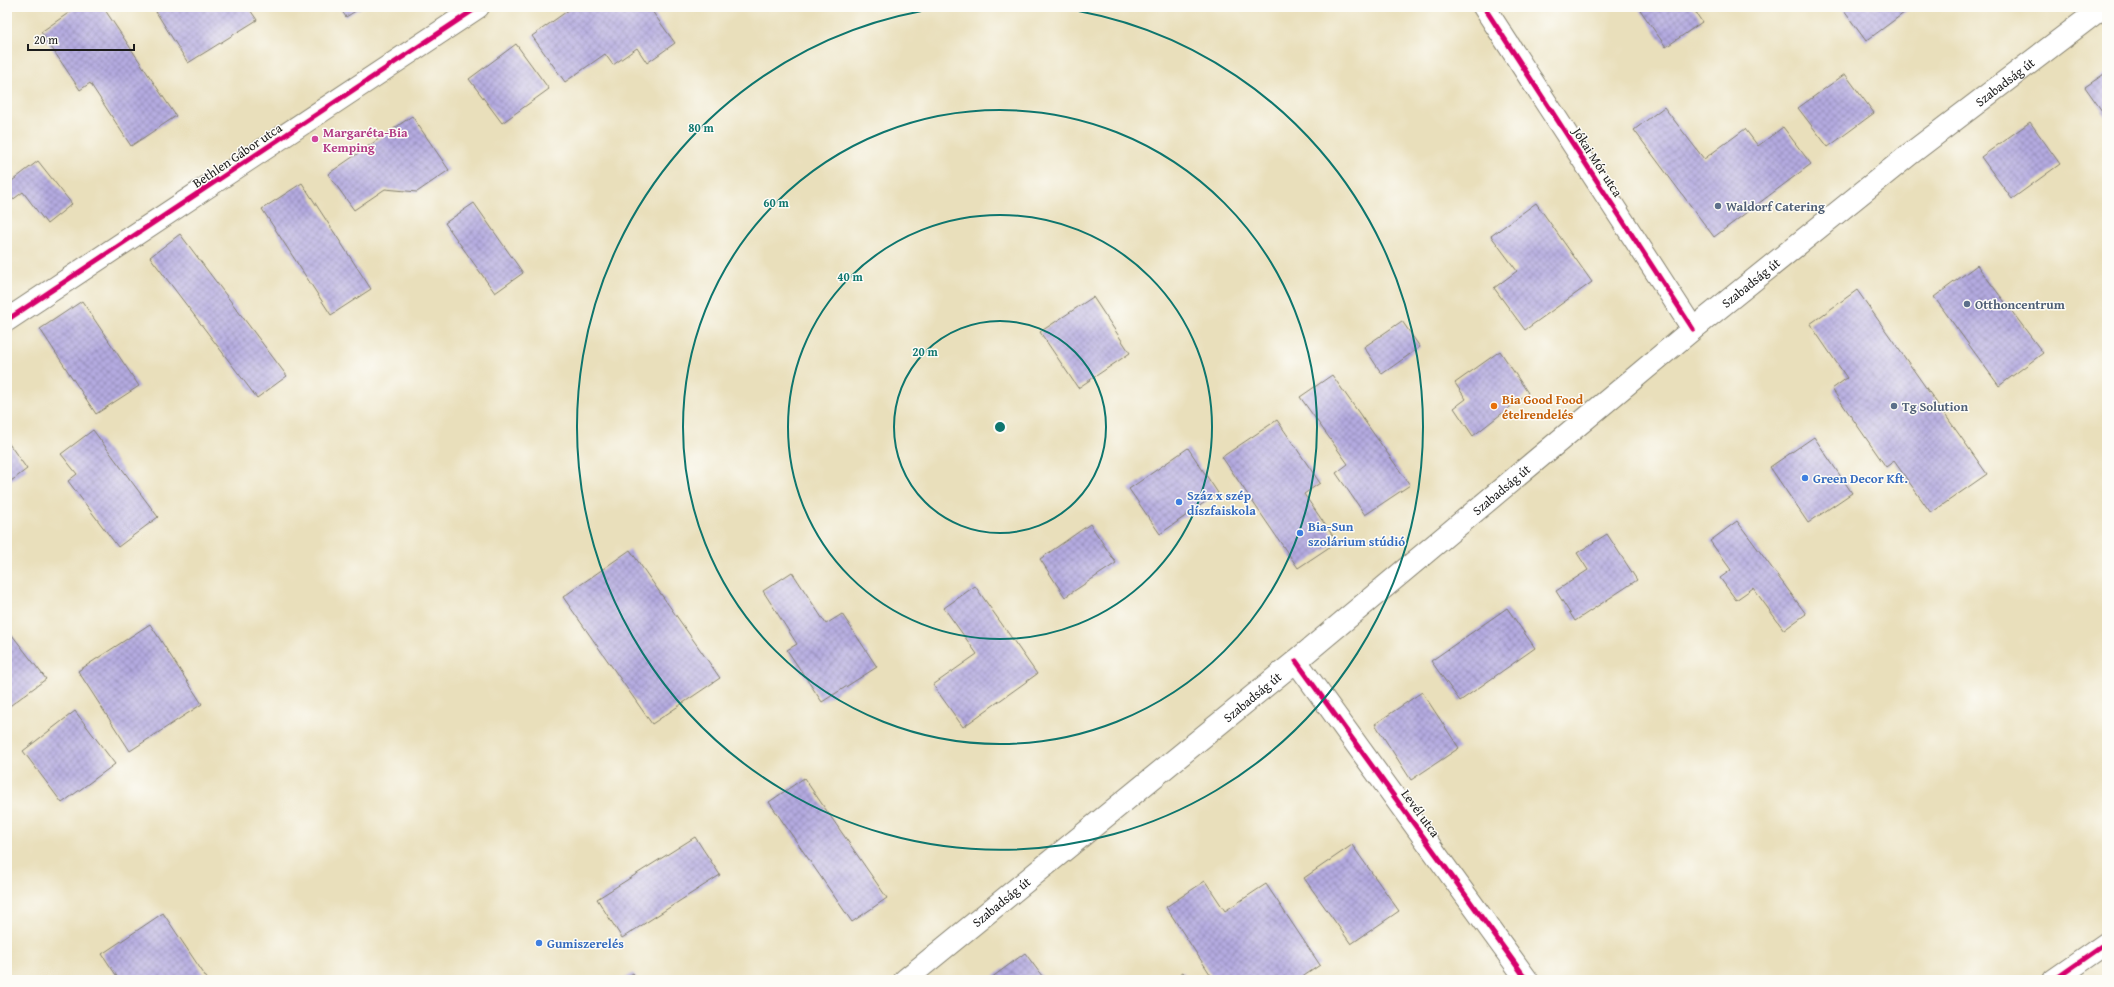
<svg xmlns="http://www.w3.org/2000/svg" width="2114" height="987" viewBox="0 0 2114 987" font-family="'Gentium Book Plus',serif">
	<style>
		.building { fill: url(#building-cross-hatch) }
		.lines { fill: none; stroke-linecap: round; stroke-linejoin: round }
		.street-casing { stroke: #827e6c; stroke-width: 24 }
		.secondary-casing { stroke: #827e6c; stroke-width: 24 }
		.street { stroke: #fff; stroke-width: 22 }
		.secondary { stroke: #fff; stroke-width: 22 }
		.cycleway-casing { stroke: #fdfcf7; stroke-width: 8 }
		.cycleway { stroke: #d6006c; stroke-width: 5 }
		.ring { fill: none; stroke: #0f766e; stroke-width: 2 }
		.hotel-dot { fill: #d1479c; stroke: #fdfcf7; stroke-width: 1.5 }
		.service-dot { fill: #5c6f8a; stroke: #fdfcf7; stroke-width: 1.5 }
		.food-dot { fill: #e8710a; stroke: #fdfcf7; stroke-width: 1.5 }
		.shop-dot { fill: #3f7fe0; stroke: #fdfcf7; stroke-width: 1.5 }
		.labels { text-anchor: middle; stroke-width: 3; stroke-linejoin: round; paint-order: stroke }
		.street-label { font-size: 13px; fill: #1c1c1c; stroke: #fdfcf7 }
		.hotel-label { font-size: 13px; font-weight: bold; fill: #b23c85; stroke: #fdfcf7; text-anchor: start }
		.service-label { font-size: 13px; font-weight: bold; fill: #4e5e75; stroke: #fdfcf7; text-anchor: start }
		.food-label { font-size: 13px; font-weight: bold; fill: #c56008; stroke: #fdfcf7; text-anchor: start }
		.shop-label { font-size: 13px; font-weight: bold; fill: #366cbe; stroke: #fdfcf7; text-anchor: start }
		.centre { fill: #0f766e; stroke: #fdfcf7; stroke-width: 2 }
		.ring-label { font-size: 12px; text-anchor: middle; font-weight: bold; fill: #0f766e; stroke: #fdfcf7; stroke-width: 3; stroke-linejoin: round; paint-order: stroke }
	</style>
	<defs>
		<pattern id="building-cross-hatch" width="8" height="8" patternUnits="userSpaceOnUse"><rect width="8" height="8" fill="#b4aae0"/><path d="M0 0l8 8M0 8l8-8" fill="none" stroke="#928ab5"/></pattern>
	</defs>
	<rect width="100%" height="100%" fill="#fdfcf7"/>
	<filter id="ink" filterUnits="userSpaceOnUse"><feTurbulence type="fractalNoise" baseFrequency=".025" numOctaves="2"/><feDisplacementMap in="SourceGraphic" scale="8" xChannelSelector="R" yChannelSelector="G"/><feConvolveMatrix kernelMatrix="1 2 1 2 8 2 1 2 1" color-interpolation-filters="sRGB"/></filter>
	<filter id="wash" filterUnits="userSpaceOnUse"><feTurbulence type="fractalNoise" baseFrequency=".012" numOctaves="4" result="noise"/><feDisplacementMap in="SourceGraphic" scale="16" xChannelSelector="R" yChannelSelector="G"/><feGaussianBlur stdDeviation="0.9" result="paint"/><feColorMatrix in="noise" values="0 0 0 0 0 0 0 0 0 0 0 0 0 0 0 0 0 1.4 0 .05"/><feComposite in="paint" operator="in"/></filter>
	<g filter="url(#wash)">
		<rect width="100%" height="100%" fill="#e9dfbb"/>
		<g id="blocks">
			<!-- building -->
			<g class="building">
				<polygon points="77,7 103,7 176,116 131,146 90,83 80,90 41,32"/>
				<polygon points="164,7 248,7 257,20 188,63 156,12"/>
				<polygon points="339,7 362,7 346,17"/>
				<polygon points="573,7 649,7 675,43 647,63 637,48 613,65 605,54 565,82 532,36"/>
				<polygon points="1638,7 1692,7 1702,22 1666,47"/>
				<polygon points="1841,7 1906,7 1908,10 1866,41"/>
				<polygon points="516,44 549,89 502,123 469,79"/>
				<polygon points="2107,72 2107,118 2085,87"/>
				<polygon points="1845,74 1874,113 1828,147 1798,108"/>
				<polygon points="1664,107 1704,159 1745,129 1758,146 1783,127 1811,164 1714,237 1634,130"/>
				<polygon points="412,116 449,170 417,192 385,189 354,210 328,174"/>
				<polygon points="2030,122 2060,164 2012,199 1981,157"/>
				<polygon points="38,161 72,204 47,224 23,192 7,204 7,182 8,184"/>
				<polygon points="302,183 371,289 331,315 262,209"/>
				<polygon points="474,203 523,273 495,293 445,223"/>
				<polygon points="1536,203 1592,282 1525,330 1494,288 1517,271 1491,236"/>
				<polygon points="180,234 287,376 257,398 150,257"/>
				<polygon points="1977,265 2043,353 1999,386 1934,297"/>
				<polygon points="1857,290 1987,474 1931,513 1894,461 1886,467 1832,389 1847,378 1810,324"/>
				<polygon points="1093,297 1130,353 1078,388 1040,332"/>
				<polygon points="82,301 139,386 96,414 40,329"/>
				<polygon points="1402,321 1420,347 1382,374 1364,347"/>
				<polygon points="1500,351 1528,393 1473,436 1454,408 1466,399 1455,383"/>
				<polygon points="1332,375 1410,485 1365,515 1336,473 1348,464 1300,397"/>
				<polygon points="1277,420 1320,483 1304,494 1337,542 1298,568 1222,457"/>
				<polygon points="93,430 158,517 118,547 68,481 77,474 61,454"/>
				<polygon points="1814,437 1852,493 1808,523 1770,467"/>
				<polygon points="7,441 27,469 7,484"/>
				<polygon points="1188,448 1218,493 1160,534 1129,489"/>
				<polygon points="1737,521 1806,614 1784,630 1753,588 1736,600 1720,578 1731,570 1710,541"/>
				<polygon points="1090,524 1116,563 1065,597 1040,559"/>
				<polygon points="1607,534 1637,580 1575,621 1556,591 1588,570 1577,553"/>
				<polygon points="630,550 720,678 652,724 563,597"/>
				<polygon points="792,572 826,624 842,614 877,667 822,702 787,650 797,644 763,591"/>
				<polygon points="975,586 1037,674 963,727 933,685 977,654 944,608"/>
				<polygon points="1507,608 1535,648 1460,701 1431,661"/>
				<polygon points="150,624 202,704 130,751 78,671"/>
				<polygon points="12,635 46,679 7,708 7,639"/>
				<polygon points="1422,692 1459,748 1411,780 1375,724"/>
				<polygon points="75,711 115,764 62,803 23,751"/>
				<polygon points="804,778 887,898 852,922 769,802"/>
				<polygon points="695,837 720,875 622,938 597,899"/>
				<polygon points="1352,845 1399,911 1351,944 1304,878"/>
				<polygon points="1205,881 1225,911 1266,884 1320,965 1298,980 1214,980 1166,907"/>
				<polygon points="163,913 208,980 114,980 118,978 102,954"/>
				<polygon points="1025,953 1045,980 992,980 991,978"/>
				<polygon points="1183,972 1189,980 1171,980"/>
				<polygon points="633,973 638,980 623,980"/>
			</g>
		</g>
	</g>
	<g filter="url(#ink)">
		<use href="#blocks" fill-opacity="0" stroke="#827e6c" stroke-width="1"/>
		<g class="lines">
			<!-- street casing -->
			<g class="street-casing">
				<g id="street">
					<polyline points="1484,7 1693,329"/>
					<polyline points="7,320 478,7"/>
					<polyline points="1296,661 1527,980"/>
					<polyline points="2054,980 2107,943"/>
				</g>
			</g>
			<!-- secondary casing -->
			<g class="secondary-casing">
				<g id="secondary">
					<path id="s1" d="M905,980l391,-319 397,-332 217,-175 193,-147"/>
				</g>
			</g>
			<!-- street -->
			<use href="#street" class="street"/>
			<!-- secondary -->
			<use href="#secondary" class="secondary"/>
			<!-- cycleway casing -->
			<g class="cycleway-casing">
				<g id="cycleway">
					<polyline points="1484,7 1693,329"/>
					<polyline points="7,320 478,7"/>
					<polyline points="1296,661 1527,980"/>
					<polyline points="2054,980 2107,943"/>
				</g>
			</g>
			<!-- cycleway -->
			<use href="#cycleway" class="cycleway"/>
		</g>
	</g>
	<!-- distance rings -->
	<g class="ring">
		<circle cx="1000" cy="427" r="106"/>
		<circle cx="1000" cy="427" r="212"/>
		<circle cx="1000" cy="427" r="317"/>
		<path d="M1052 7A423 423 0 1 1 948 7"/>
	</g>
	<!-- markers -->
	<circle class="hotel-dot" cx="315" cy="139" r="4"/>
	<g class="service-dot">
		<circle cx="1718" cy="206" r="4"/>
		<circle cx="1967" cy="304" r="4"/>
		<circle cx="1894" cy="406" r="4"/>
	</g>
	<circle class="food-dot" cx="1494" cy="406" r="4"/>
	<g class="shop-dot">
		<circle cx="1805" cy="478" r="4"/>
		<circle cx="1179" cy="502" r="4"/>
		<circle cx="1300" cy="533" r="4"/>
		<circle cx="539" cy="943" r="4"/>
	</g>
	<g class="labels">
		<!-- street labels -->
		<g class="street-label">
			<text dy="5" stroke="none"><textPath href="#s1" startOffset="1420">Szabadság út</textPath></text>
			<text transform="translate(237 155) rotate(-34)" y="5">Bethlen Gábor utca</text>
			<text transform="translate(1598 162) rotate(57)" y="5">Jókai Mór utca</text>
			<text dy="5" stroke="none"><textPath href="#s1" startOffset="1096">Szabadság út</textPath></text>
			<text dy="5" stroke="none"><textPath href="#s1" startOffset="772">Szabadság út</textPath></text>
			<text dy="5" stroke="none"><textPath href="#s1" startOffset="448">Szabadság út</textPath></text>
			<text transform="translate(1421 813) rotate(54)" y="5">Levél utca</text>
			<text dy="5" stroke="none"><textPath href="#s1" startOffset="124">Szabadság út</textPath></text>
		</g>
		<!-- hotel labels -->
		<g class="hotel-label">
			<text x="323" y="137">Margaréta-Bia<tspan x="323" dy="15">Kemping</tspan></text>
		</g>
		<!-- service labels -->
		<g class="service-label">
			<text x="1726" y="211">Waldorf Catering</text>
			<text x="1975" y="309">Otthoncentrum</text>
			<text x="1902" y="411">Tg Solution</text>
		</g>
		<!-- food labels -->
		<g class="food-label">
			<text x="1502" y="404">Bia Good Food<tspan x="1502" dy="15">ételrendelés</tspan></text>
		</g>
		<!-- shop labels -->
		<g class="shop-label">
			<text x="1813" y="483">Green Decor Kft.</text>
			<text x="1187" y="500">Száz x szép<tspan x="1187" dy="15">díszfaiskola</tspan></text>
			<text x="1308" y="531">Bia-Sun<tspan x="1308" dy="15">szolárium stúdió</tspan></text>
			<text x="547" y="948">Gumiszerelés</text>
		</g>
	</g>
	<circle cx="1000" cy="427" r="6" class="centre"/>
	<g class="ring-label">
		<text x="701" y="132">80 m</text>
		<text x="776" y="207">60 m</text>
		<text x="850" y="281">40 m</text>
		<text x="925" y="356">20 m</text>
	</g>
	<!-- margin -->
	<rect width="2114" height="987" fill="none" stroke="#fdfcf7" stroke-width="24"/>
	<!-- scale -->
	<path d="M28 44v6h106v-6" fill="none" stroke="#1c1c1c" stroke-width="2"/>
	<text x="34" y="44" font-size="12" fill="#1c1c1c" stroke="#fdfcf7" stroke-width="3" paint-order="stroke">20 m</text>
</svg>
